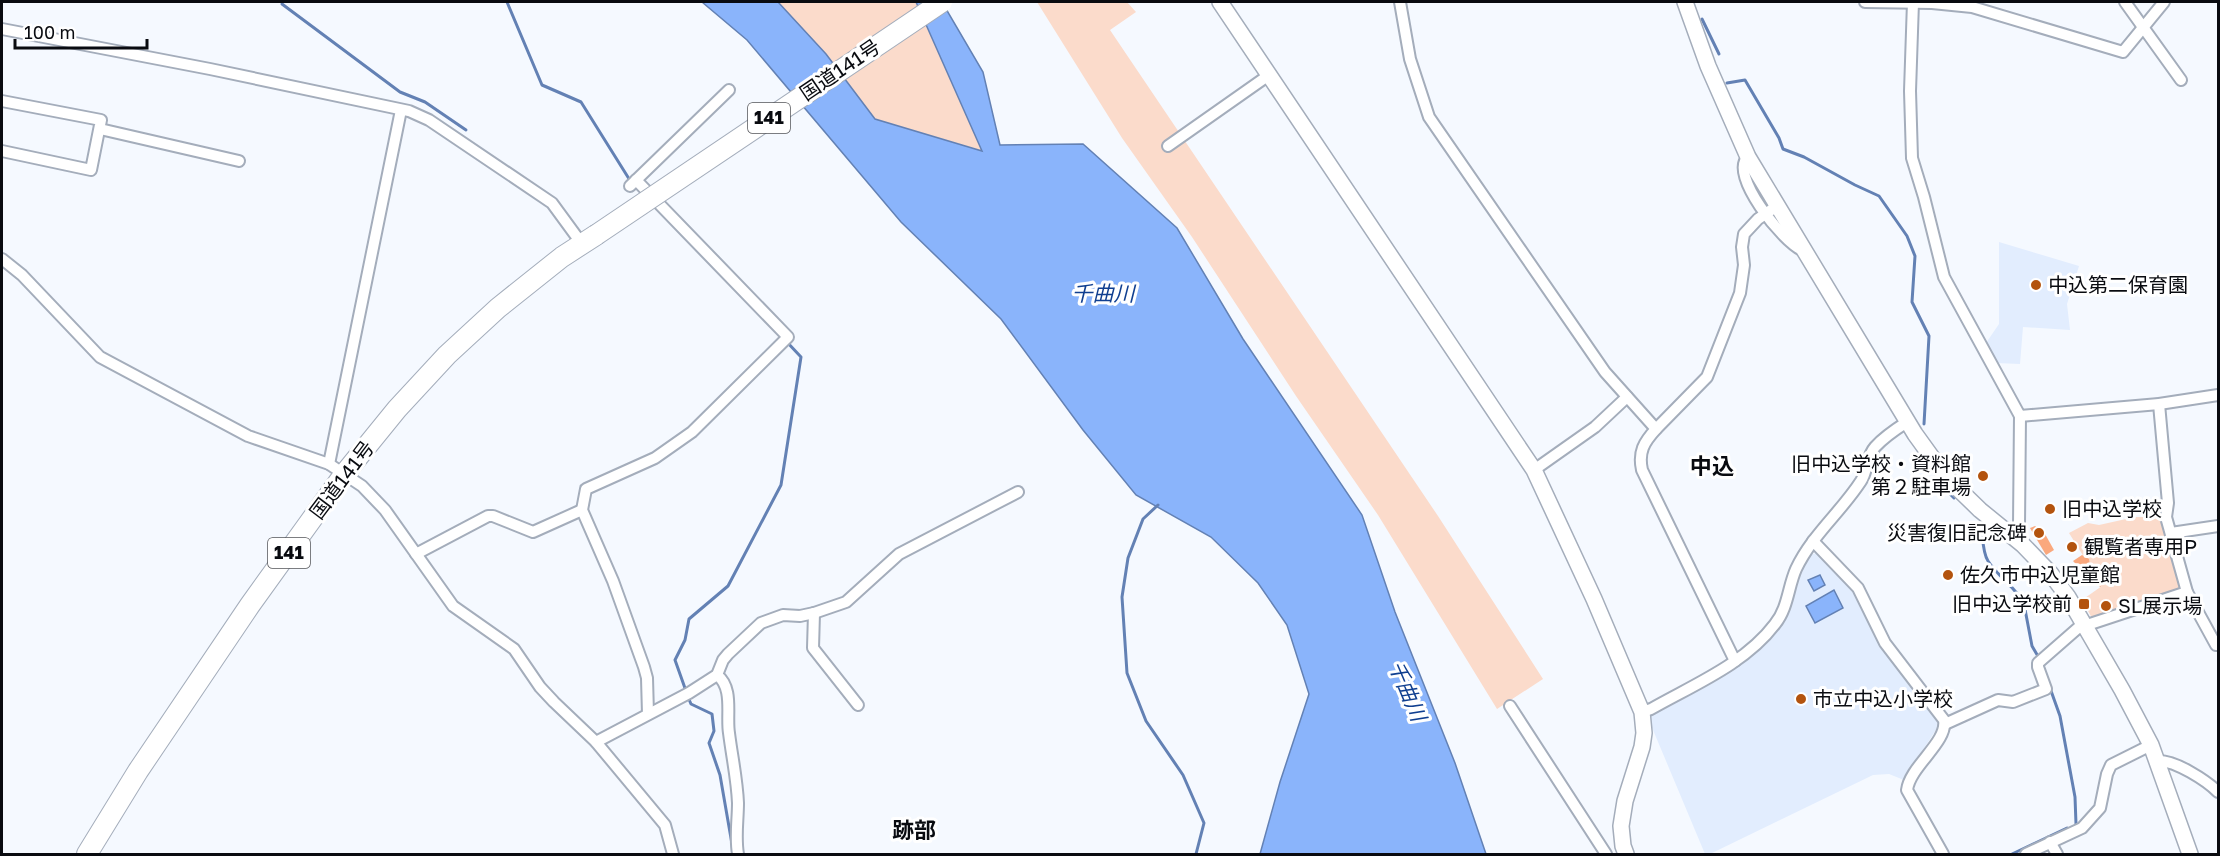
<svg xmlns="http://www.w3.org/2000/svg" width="2220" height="856" viewBox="0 0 2220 856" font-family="'Golos Text','Noto Sans JP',sans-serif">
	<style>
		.built { fill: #e2edfe }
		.green { fill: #fbdbcb }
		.forest { fill: #faa87d }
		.water { fill: #8ab4fb; stroke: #6381b4; stroke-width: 1.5 }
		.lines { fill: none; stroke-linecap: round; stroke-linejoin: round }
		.stream { stroke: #6381b4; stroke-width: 3 }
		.street-casing { stroke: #a4adbb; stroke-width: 14 }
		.secondary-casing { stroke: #a4adbb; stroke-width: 18 }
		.highway-casing { stroke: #a4adbb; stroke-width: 22 }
		.street { stroke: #fff; stroke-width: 10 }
		.secondary { stroke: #fff; stroke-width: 15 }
		.highway { stroke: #fff; stroke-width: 20 }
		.highway-bridge-casing { stroke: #a4adbb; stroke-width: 22; stroke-linecap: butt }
		.highway-bridge { stroke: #fff; stroke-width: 20 }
		.poi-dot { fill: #b3530e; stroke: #fff; stroke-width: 2 }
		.labels { text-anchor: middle; stroke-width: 6; stroke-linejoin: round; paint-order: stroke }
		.shield { fill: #fff; stroke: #535458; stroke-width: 1.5 }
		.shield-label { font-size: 18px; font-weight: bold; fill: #090b10 }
		.street-label { font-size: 20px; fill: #090b10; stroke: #fff }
		.poi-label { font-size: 20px; fill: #090b10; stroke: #fff; text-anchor: start }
		.water-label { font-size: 21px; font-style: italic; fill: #103f90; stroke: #fff }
		.quarter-label { font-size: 22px; font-weight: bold; fill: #090b10; stroke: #fff }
	</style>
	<rect width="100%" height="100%" fill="#f5f9ff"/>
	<!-- built -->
	<g class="built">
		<polygon points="1999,242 2079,266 2067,304 2070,330 2023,327 2020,364 1996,363 1986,343 1999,324"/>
		<polygon points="1816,553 1851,590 1860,602 1875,637 1935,715 1939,725 1904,780 1889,774 1873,775 1710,854 1705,854 1648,718 1741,663 1756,650 1808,556"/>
	</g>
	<!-- green -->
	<g class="green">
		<polygon points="778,2 916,2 983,151 875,119 826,54"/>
		<polygon points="1037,2 1127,2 1136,12 1110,30 1438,516 1543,679 1497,709 1378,515 1296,396 1192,237 1122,138"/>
		<polygon points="2135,517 2164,517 2182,589 2093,620 2082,600 2102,586 2069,533 2088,523 2099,525"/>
	</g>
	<!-- forest -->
	<g class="forest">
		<polygon points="2035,526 2045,534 2054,550 2046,555 2030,528"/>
		<polygon points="2082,555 2089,559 2090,566 2097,568 2103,585 2100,587 2086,564 2080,568 2073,561"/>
	</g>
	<!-- water -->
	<g class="water">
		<polygon points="702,2 778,2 826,54 875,119 982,151 916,2 942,2 983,72 1000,145 1083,144 1177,228 1243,339 1362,515 1395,612 1455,763 1486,854 1260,854 1280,782 1309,694 1287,625 1258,583 1211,537 1136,495 1083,430 1001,319 901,222 747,40"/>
		<polygon points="1820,575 1825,585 1814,591 1808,580"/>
		<polygon points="1834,590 1843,608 1815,623 1806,606"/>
	</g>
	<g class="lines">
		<!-- stream -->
		<g class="stream">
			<polyline points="507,2 542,85 581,102 631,182"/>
			<polyline points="282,4 400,92 425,102 466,130"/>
			<polyline points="1702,19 1719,54"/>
			<polyline points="1727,83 1745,80 1779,138 1783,149 1804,157 1855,185 1879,196 1907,236 1915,256 1912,302 1929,336 1924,424"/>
			<polyline points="1942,486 1954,498"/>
			<polyline points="1158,505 1143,519 1128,558 1122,597 1127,673 1146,721 1183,775 1204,823 1196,854"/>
			<path d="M1981,524c2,11 1,28 7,37 10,16 29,27 36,43l8,42 7,12"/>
			<polyline points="2050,688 2060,716 2075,797 2076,824"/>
			<polyline points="686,691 675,660 685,640 689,619 728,586 781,485 801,357 786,341"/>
			<polyline points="688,697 691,704 712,714 714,731 709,743 720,775 732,844"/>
			<polyline points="2012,854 2067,828"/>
		</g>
		<!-- street casing -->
		<g class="street-casing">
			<g id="street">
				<path d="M1400,2l10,57 19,58 176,255 51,57c-12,13 -18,23 -14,41l93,191"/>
				<polyline points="1865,2 1932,3 1972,7 2123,52 2164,2"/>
				<polyline points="1913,2 1910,91 1912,158 1924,197 1944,277 2020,416 2019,525 2015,538"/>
				<polyline points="2125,2 2181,80"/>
				<polyline points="2,29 210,69 409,111 429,120 552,203 582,244"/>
				<polyline points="2,101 101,120 91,170 2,151"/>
				<polyline points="100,129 239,161"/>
				<polyline points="1168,146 1269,75"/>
				<path d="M1748,157c-20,17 35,85 54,93"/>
				<polyline points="636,180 788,337 692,432 655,458 586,489 582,510 613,581 644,667 647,678 648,714"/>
				<polyline points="630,186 729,90"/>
				<polyline points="2,259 22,275 100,357 248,436 329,464 362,486 385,510 453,606 514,649 540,687 554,702 596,742 665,825 673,854"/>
				<polyline points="2159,404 2168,503 2166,517 2187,592 2216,645 2218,645"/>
				<polyline points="2020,416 2159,404 2218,395"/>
				<polyline points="1656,429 1707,377 1740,293 1744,265 1742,247 1744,234 1758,219 1777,206"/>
				<polyline points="329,464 401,110"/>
				<polyline points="1534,470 1595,427 1627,397"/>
				<polyline points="2171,533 2218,526"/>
				<path d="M1813,541l45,47 27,55 59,77c4,22 -34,46 -37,70l36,64"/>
				<polyline points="416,554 488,516 493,516 533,532 582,510"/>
				<polyline points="814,613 813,648 858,705"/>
				<path d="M717,675c17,13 9,40 12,58 3,24 8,46 9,70 0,17 -3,34 0,51"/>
				<polyline points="1510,706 1606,854"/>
				<path d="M1642,712l9,-3c42,-24 94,-45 124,-85 13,-16 13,-37 21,-55 16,-34 45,-57 65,-88 7,-11 5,-24 14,-34 9,-10 21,-18 32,-25"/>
				<polyline points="1945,724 1998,700 2013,702 2046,689 2038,667 2038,663 2078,628 2187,592"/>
				<polyline points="596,742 689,693 717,675 723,660 728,654 761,623 783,615 800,616 814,613 846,602 899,554 1018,492"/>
				<path d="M2158,761c17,-1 49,20 60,31"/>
				<polyline points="2050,842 2057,854"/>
				<polyline points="2026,854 2082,828 2100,808 2107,774 2111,765 2151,745"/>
			</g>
		</g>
		<!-- secondary casing -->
		<g class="secondary-casing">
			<g id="secondary">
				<polyline points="1220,2 1534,470 1594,599 1642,712 1644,733 1642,747 1625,801 1621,826 1623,846 1626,854"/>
				<polyline points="1685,2 1708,66 1748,157 1915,434 1946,477 1980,510 2023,545 2051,574 2068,597 2122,690 2151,745 2190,854"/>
			</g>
		</g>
		<!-- highway casing -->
		<g class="highway-casing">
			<polyline id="highway" points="87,854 138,771 250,605 345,473 397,409 447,355 498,308 562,257 596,235"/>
		</g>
		<!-- street -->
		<use href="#street" class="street"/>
		<!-- secondary -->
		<use href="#secondary" class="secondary"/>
		<!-- highway -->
		<use href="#highway" class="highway"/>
		<!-- highway-bridge casing -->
		<g class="highway-bridge-casing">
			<polyline id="highway-bridge" points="596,235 942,2"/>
		</g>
		<!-- highway-bridge -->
		<use href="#highway-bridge" class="highway-bridge"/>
	</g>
	<!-- markers -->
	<g class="poi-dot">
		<circle cx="2036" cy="285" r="6"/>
		<circle cx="1983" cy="476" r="6"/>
		<circle cx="2050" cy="509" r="6"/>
		<circle cx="2039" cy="533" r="6"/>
		<circle cx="2072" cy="547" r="6"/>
		<circle cx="1948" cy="575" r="6"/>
		<rect x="2078" y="598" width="12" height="12" rx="3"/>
		<circle cx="2106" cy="606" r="6"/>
		<circle cx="1801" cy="699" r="6"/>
	</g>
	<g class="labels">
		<!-- shield labels -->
		<g class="shield">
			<rect x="748" y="103" width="42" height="30" rx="4.5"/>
			<rect x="268" y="538" width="42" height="30" rx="4.5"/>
		</g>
		<g class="shield-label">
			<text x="769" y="124">141</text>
			<text x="289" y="559">141</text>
		</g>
		<!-- street labels -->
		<g class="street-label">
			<text transform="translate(840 70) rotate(-34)" y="7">国道141号</text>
			<text transform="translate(342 480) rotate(-53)" y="7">国道141号</text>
		</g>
		<!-- poi labels -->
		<g class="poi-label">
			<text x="2048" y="292">中込第二保育園</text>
			<text x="1971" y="471" text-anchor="end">旧中込学校・資料館<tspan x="1971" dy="23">第２駐車場</tspan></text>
			<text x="2062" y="516">旧中込学校</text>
			<text x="2027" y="540" text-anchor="end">災害復旧記念碑</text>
			<text x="2084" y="554">観覧者専用P</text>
			<text x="1960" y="582">佐久市中込児童館</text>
			<text x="2072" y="611" text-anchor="end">旧中込学校前</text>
			<text x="2118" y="613">SL展示場</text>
			<text x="1813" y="706">市立中込小学校</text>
		</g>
		<!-- water labels -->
		<g class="water-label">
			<text x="1103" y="301">千曲川</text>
			<text transform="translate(1407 691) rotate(67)" y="7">千曲川</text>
		</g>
		<!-- quarter labels -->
		<g class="quarter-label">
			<text x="1712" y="474">中込</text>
			<text x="914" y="838">跡部</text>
		</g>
	</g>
	<!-- border -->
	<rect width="2220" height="856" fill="none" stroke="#090b10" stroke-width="6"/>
	<!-- scale -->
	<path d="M15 39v9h132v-9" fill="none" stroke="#090b10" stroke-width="3"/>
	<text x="24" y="39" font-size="18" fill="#090b10" stroke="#ffffff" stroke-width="4.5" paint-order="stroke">100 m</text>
</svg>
